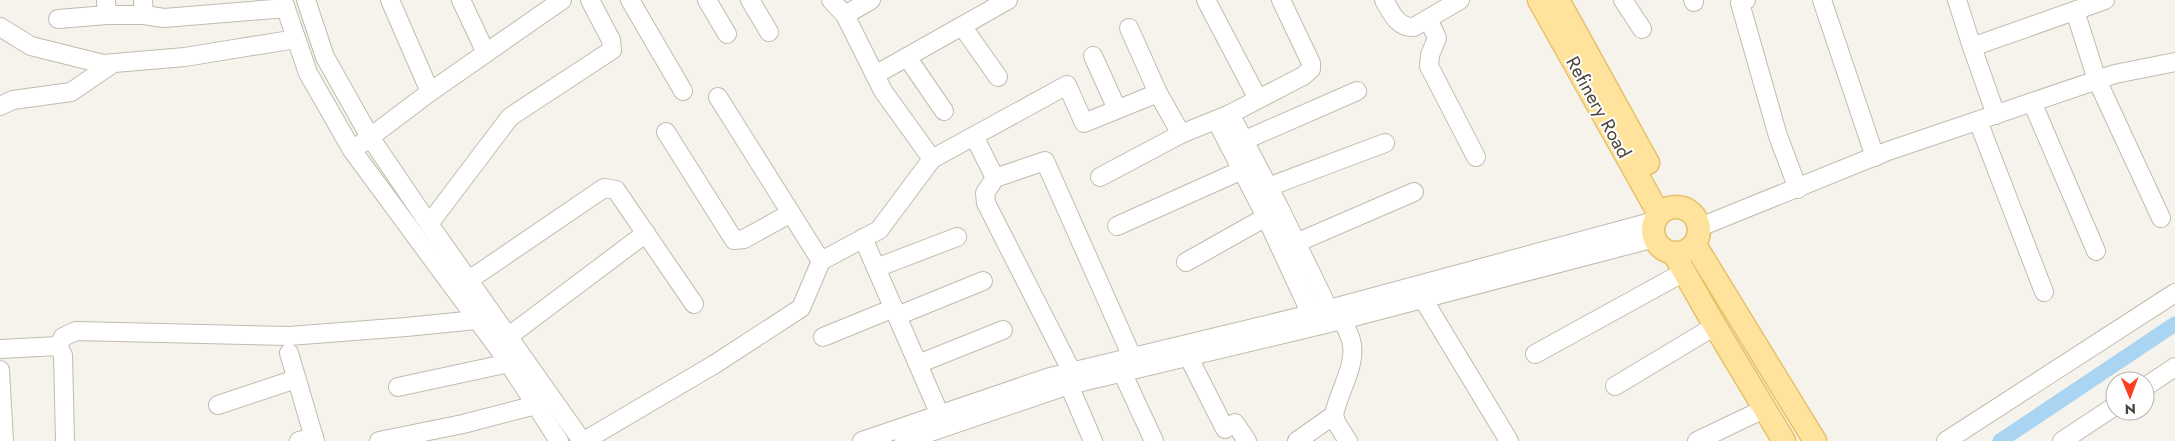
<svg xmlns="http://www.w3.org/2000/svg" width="2175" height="441" viewBox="0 0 2175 441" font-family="Jost,sans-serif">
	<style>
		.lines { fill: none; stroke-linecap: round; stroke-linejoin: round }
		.canal { stroke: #a9d4f2; stroke-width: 15 }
		.minor-casing { stroke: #c2bbae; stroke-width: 20 }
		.major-casing { stroke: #e6c16a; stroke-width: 25 }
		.minor { stroke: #fff; stroke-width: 18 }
		.major { stroke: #ffe39c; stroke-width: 22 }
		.labels { text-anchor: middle; stroke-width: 4; stroke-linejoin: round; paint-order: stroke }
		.street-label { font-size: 19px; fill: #4b4439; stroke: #fff }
	</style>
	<rect width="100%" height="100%" fill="#f6f3ec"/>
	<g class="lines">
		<!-- canal -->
		<polyline class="canal" points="2000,441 2175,324"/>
		<!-- minor casing -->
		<g class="minor-casing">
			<g id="minor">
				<polyline points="106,0 107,15 144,15 143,0"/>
				<polyline points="283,0 308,73 352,150 504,356 559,441"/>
				<polyline points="306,0 325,57 370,137 429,224 582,441"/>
				<polyline points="390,0 430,92"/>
				<polyline points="461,0 486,53"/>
				<polyline points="630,0 683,91"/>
				<polyline points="707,0 727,34"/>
				<polyline points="750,0 769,32"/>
				<polyline points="831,0 845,15"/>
				<polyline points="1206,0 1258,99"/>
				<path d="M1384,0c7,12 13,28 30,27l46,-27"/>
				<polyline points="1623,0 1642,29"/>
				<polyline points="1693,0 1694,2"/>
				<polyline points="1746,0 1740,3 1778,136 1798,189"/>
				<polyline points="1822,0 1875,157"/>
				<polyline points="1957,0 1972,47 2105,0"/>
				<polyline points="2075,11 2097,80 2161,218"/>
				<polyline points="144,15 164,18 286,8"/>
				<polyline points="58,19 107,15"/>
				<polyline points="1428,19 1437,38 1430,55 1429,66 1476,157"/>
				<polyline points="962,26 998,77"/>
				<polyline points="0,27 31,46 103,64 185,57 296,39"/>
				<polyline points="1129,28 1158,93"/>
				<polyline points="1972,47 1996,115"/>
				<polyline points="1093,56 1117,109"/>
				<polyline points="907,57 944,111"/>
				<polyline points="875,75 1008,0"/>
				<polyline points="718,97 821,261"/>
				<polyline points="2032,102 2096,251"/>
				<polyline points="0,106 13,100 71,92 112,64"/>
				<polyline points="1230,114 1280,209 1328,308"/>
				<polyline points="1216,120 1266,217 1311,314"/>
				<polyline points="1978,121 2044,292"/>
				<polyline points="666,132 734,240 744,239 791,213"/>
				<polyline points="974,136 995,178 1045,161 1137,368"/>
				<polyline points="1245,140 1357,91"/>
				<polyline points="361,144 430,92 562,0"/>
				<polyline points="932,159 1067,85 1084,123 1158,93 1181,134 1230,114 1303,76 1311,69 1311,63 1281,0"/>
				<polyline points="1100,177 1181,134"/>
				<polyline points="995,178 985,193 986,203 1072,372"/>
				<polyline points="1268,187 1385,143"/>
				<polyline points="429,224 510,117 612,50 611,40 590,0"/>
				<polyline points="1117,226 1242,170"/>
				<polyline points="1700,227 1888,151 2115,74 2175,62"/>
				<polyline points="863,238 940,415"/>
				<polyline points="1296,243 1414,192"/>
				<polyline points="1186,262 1266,217"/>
				<polyline points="876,268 957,237"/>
				<polyline points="469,280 604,188 616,190 694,304"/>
				<polyline points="1423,299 1509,441"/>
				<path d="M1339,311c3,10 9,19 12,29 7,24 -13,52 -17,75l2,7 12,19"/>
				<polyline points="897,316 983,281"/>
				<polyline points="509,336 646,233"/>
				<polyline points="823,337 894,308"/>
				<polyline points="58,346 63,337 76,331 289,336 406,327 476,320"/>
				<polyline points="0,349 58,346 63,355 65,441"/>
				<polyline points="289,353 315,441"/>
				<polyline points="1535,354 1684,272"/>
				<polyline points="1188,356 1225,429"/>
				<polyline points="918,364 1003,330"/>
				<polyline points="0,370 4,441"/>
				<polyline points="1122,372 1154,441"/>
				<polyline points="1069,385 1093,441"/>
				<polyline points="1615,386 1715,326"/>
				<polyline points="398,387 509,363"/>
				<polyline points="2145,387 2175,367"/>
				<polyline points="218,405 296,379"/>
				<polyline points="1235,423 1247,441"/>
				<polyline points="299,441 314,437"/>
				<polyline points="379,441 463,424 536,405"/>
				<polyline points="584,441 715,364 801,308 821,261 879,230 932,159 883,91 845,15 871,0"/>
				<polyline points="862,441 1050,377 1311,314 1655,221"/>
				<polyline points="904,441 1069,385 1342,320 1655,238"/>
				<polyline points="1297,441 1334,415"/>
				<polyline points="1697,441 1764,409"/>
				<polyline points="1946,441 2175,293"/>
				<polyline points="2062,441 2115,406"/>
			</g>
		</g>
		<!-- major casing -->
		<g class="major-casing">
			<g id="major">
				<polyline points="1539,0 1659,214"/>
				<polyline points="1558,0 1648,163"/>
				<circle cx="1676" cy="230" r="23"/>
				<polyline points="1695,245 1815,441"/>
				<polyline points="1674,254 1715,326 1784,441"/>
			</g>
		</g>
		<!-- minor -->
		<use href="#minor" class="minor"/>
		<!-- major -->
		<use href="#major" class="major"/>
	</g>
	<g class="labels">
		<!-- street labels -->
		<g class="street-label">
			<text transform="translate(1599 107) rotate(61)" y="7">Refinery Road</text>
		</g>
	</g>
	<!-- north arrow -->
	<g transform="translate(2130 396) rotate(179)"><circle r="24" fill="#ffffff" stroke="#b7b4b0"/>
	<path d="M0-4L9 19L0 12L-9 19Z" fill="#fc3f1d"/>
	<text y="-8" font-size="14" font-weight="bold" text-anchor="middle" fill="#4b4439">N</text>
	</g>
</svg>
